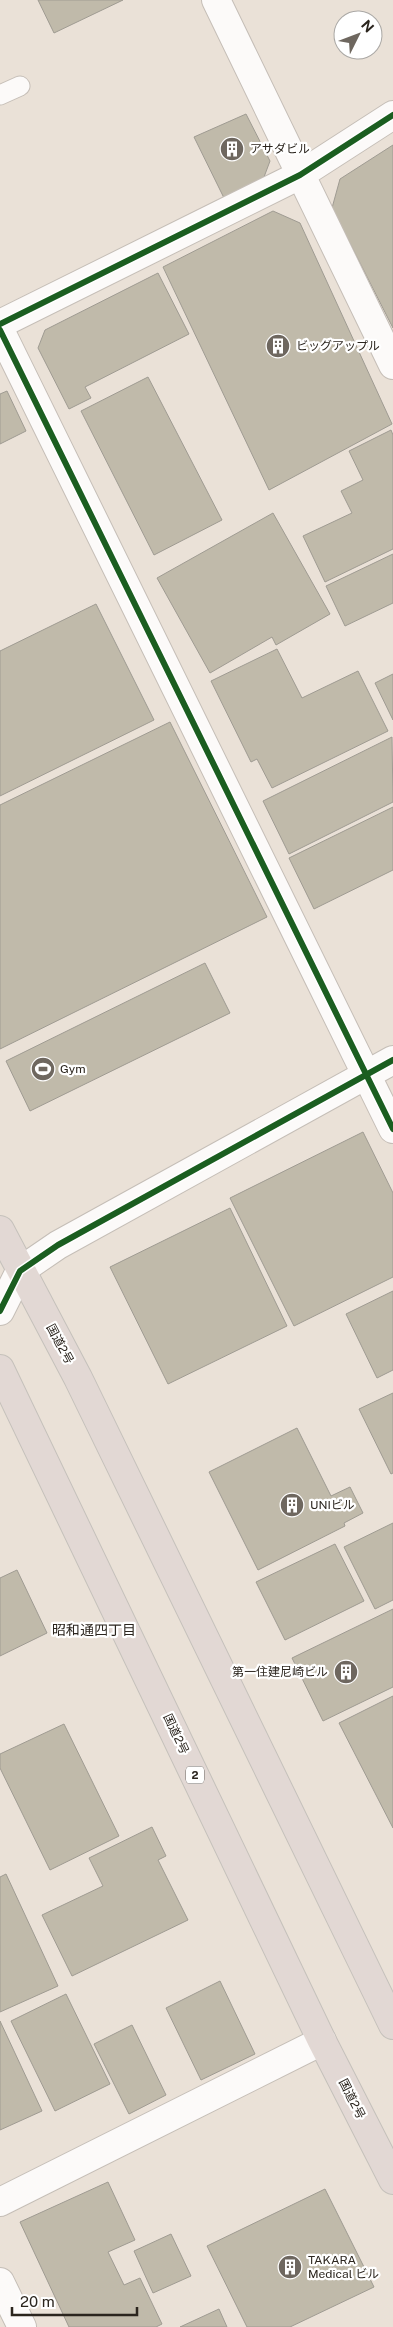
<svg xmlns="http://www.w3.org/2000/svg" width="393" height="2327" viewBox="0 0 393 2327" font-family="'Public Sans','Noto Sans JP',sans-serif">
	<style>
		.building { fill: #c0baaa; stroke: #9f9b92 }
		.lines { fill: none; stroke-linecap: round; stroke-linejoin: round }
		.lane-casing { stroke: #c5beb7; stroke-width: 21 }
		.street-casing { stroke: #c5beb7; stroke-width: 30 }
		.highway-casing { stroke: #c5c1bb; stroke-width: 30 }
		.lane { stroke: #fcfaf9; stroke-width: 19 }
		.street { stroke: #fcfaf9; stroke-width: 28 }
		.highway { stroke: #e2d8d4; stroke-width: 28 }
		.cycleway-casing { stroke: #fff; stroke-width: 9 }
		.cycleway { stroke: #1b5e20; stroke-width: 6 }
		.labels { text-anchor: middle; stroke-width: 4.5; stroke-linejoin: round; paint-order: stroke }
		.shield { fill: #fff; stroke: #6b6662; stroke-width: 1 }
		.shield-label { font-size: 11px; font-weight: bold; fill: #2b251e }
		.poi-label { font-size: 12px; fill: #2b251e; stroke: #fff; text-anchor: start }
		.street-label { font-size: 12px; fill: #2b251e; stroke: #fff }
		.neighbourhood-label { font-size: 14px; fill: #2b251e; stroke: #fff }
	</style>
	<rect width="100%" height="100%" fill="#eae1d7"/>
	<!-- building -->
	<g class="building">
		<polygon points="38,0 123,0 54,33"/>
		<polygon points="246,114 270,161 264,177 224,198 194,137"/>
		<polygon points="393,145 393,328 332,208 340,179"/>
		<polygon points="273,211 300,223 392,424 269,490 163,267"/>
		<polygon points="158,273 189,334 85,387 91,398 69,409 38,348 45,330"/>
		<polygon points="148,377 222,520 154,555 81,411"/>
		<polygon points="7,391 26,431 0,444 0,394"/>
		<polygon points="391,430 393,435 393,549 325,582 303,536 352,513 341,491 363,480 349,451"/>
		<polygon points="273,513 330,614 276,645 272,637 210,673 157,578"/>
		<polygon points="393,554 393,603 345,626 326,586"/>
		<polygon points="96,604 154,720 0,796 0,651"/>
		<polygon points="277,649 302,698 358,671 388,731 272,788 257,759 251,762 211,681"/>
		<polygon points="393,674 393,720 375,683"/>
		<polygon points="170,722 267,917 0,1049 0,805"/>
		<polygon points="392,737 393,802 289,854 263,801"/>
		<polygon points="393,807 393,870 314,909 289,858"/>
		<polygon points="205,963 230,1013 30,1111 6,1061"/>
		<polygon points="363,1132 393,1193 393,1277 294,1326 230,1198"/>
		<polygon points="230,1208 287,1326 168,1384 110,1267"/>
		<polygon points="393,1291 393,1370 377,1378 346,1314"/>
		<polygon points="393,1393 393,1473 391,1474 359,1409"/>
		<polygon points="297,1428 331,1496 350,1487 363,1513 344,1523 345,1526 258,1570 209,1472"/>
		<polygon points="393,1523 393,1600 375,1609 344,1547"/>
		<polygon points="335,1544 364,1601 285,1640 256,1582"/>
		<polygon points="17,1570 47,1633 0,1656 0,1578"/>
		<polygon points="393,1609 393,1687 323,1721 292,1658"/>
		<polygon points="393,1696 393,1828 339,1723"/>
		<polygon points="64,1724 119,1836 50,1870 0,1768 0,1754"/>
		<polygon points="152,1827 166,1856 158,1860 188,1920 72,1976 42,1915 103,1886 89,1858"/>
		<polygon points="6,1874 58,1986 0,2012 0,1877"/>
		<polygon points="220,1981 255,2054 201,2080 166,2008"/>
		<polygon points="66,1994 110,2084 55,2111 11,2021"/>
		<polygon points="0,2021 42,2111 0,2130"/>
		<polygon points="132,2025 166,2095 129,2114 94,2044"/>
		<polygon points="108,2182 135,2240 108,2252 124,2285 140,2278 162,2324 156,2327 69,2327 20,2222"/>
		<polygon points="325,2189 374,2287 290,2327 247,2327 207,2246"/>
		<polygon points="171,2234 191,2276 153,2293 134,2251"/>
		<polygon points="219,2309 227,2327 180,2327"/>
	</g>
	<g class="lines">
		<!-- lane casing -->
		<g class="lane-casing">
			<polyline id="lane" points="0,95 20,86"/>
		</g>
		<!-- street casing -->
		<g class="street-casing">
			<g id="street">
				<polyline points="216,0 393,365"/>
				<polyline points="0,324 300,175 393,115"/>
				<polyline points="0,330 393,1129"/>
				<polyline points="0,1311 20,1271 58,1245 393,1060"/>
				<polyline points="0,2202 322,2041"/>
				<polyline points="0,2282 22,2327"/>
			</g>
		</g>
		<!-- highway casing -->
		<g class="highway-casing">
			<g id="highway">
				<polyline points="0,1230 78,1378 393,2025"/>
				<polyline points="0,1369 322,2041 393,2180"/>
			</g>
		</g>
		<!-- lane -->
		<use href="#lane" class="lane"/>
		<!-- street -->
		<use href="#street" class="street"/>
		<!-- highway -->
		<use href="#highway" class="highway"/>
		<!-- cycleway casing -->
		<g class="cycleway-casing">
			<g id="cycleway">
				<polyline points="0,324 300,175 393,115"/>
				<polyline points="0,330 393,1129"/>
				<polyline points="0,1311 20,1271 58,1245 393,1060"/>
			</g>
		</g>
		<!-- cycleway -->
		<use href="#cycleway" class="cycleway"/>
	</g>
	<!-- icons -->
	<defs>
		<g id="building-disc" transform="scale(1.25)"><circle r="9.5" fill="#6e675f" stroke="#fff"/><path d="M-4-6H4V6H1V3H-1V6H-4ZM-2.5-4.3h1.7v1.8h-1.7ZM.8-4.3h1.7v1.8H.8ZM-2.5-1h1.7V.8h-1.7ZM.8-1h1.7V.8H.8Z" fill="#fff"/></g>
		<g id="stadium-disc" transform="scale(1.25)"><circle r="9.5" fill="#6e675f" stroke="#fff"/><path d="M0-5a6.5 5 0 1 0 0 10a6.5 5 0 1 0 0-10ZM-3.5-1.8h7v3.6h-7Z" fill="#fff"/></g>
	</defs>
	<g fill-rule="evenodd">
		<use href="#building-disc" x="232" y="149"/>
		<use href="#building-disc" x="278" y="346"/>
		<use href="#stadium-disc" x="43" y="1069"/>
		<use href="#building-disc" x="292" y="1505"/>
		<use href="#building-disc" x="346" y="1672"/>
		<use href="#building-disc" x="290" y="2267"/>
	</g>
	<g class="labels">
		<!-- shield labels -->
		<rect class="shield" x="186" y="1766.5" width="18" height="17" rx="4"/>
		<g class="shield-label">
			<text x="195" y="1779">2</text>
		</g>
		<!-- poi labels -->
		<g class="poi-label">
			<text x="250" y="153">アサダビル</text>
			<text x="296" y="350">ビッグアップル</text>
			<text x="60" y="1073">Gym</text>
			<text x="310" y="1509">UNIビル</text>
			<text x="328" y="1676" text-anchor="end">第一住建尼崎ビル</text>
			<text x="308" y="2264">TAKARA<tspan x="308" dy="14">Medical ビル</tspan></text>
		</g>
		<!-- street labels -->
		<g class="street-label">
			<text transform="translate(60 1344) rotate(62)" y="4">国道2号</text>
			<text transform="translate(176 1734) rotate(65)" y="4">国道2号</text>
			<text transform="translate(352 2099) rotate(63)" y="4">国道2号</text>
		</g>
		<!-- neighbourhood labels -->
		<g class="neighbourhood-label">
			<text x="94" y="1635">昭和通四丁目</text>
		</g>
	</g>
	<!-- north arrow -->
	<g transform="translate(358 35) rotate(48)"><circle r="24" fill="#ffffff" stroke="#aaa8a5"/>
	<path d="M0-4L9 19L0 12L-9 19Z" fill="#6e675f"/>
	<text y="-8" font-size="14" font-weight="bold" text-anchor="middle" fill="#2b251e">N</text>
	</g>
	<!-- scale -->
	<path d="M12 2307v8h125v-8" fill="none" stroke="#2b251e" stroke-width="2.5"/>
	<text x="20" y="2307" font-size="15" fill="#2b251e" stroke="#ffffff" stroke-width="4" paint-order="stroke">20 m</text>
</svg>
